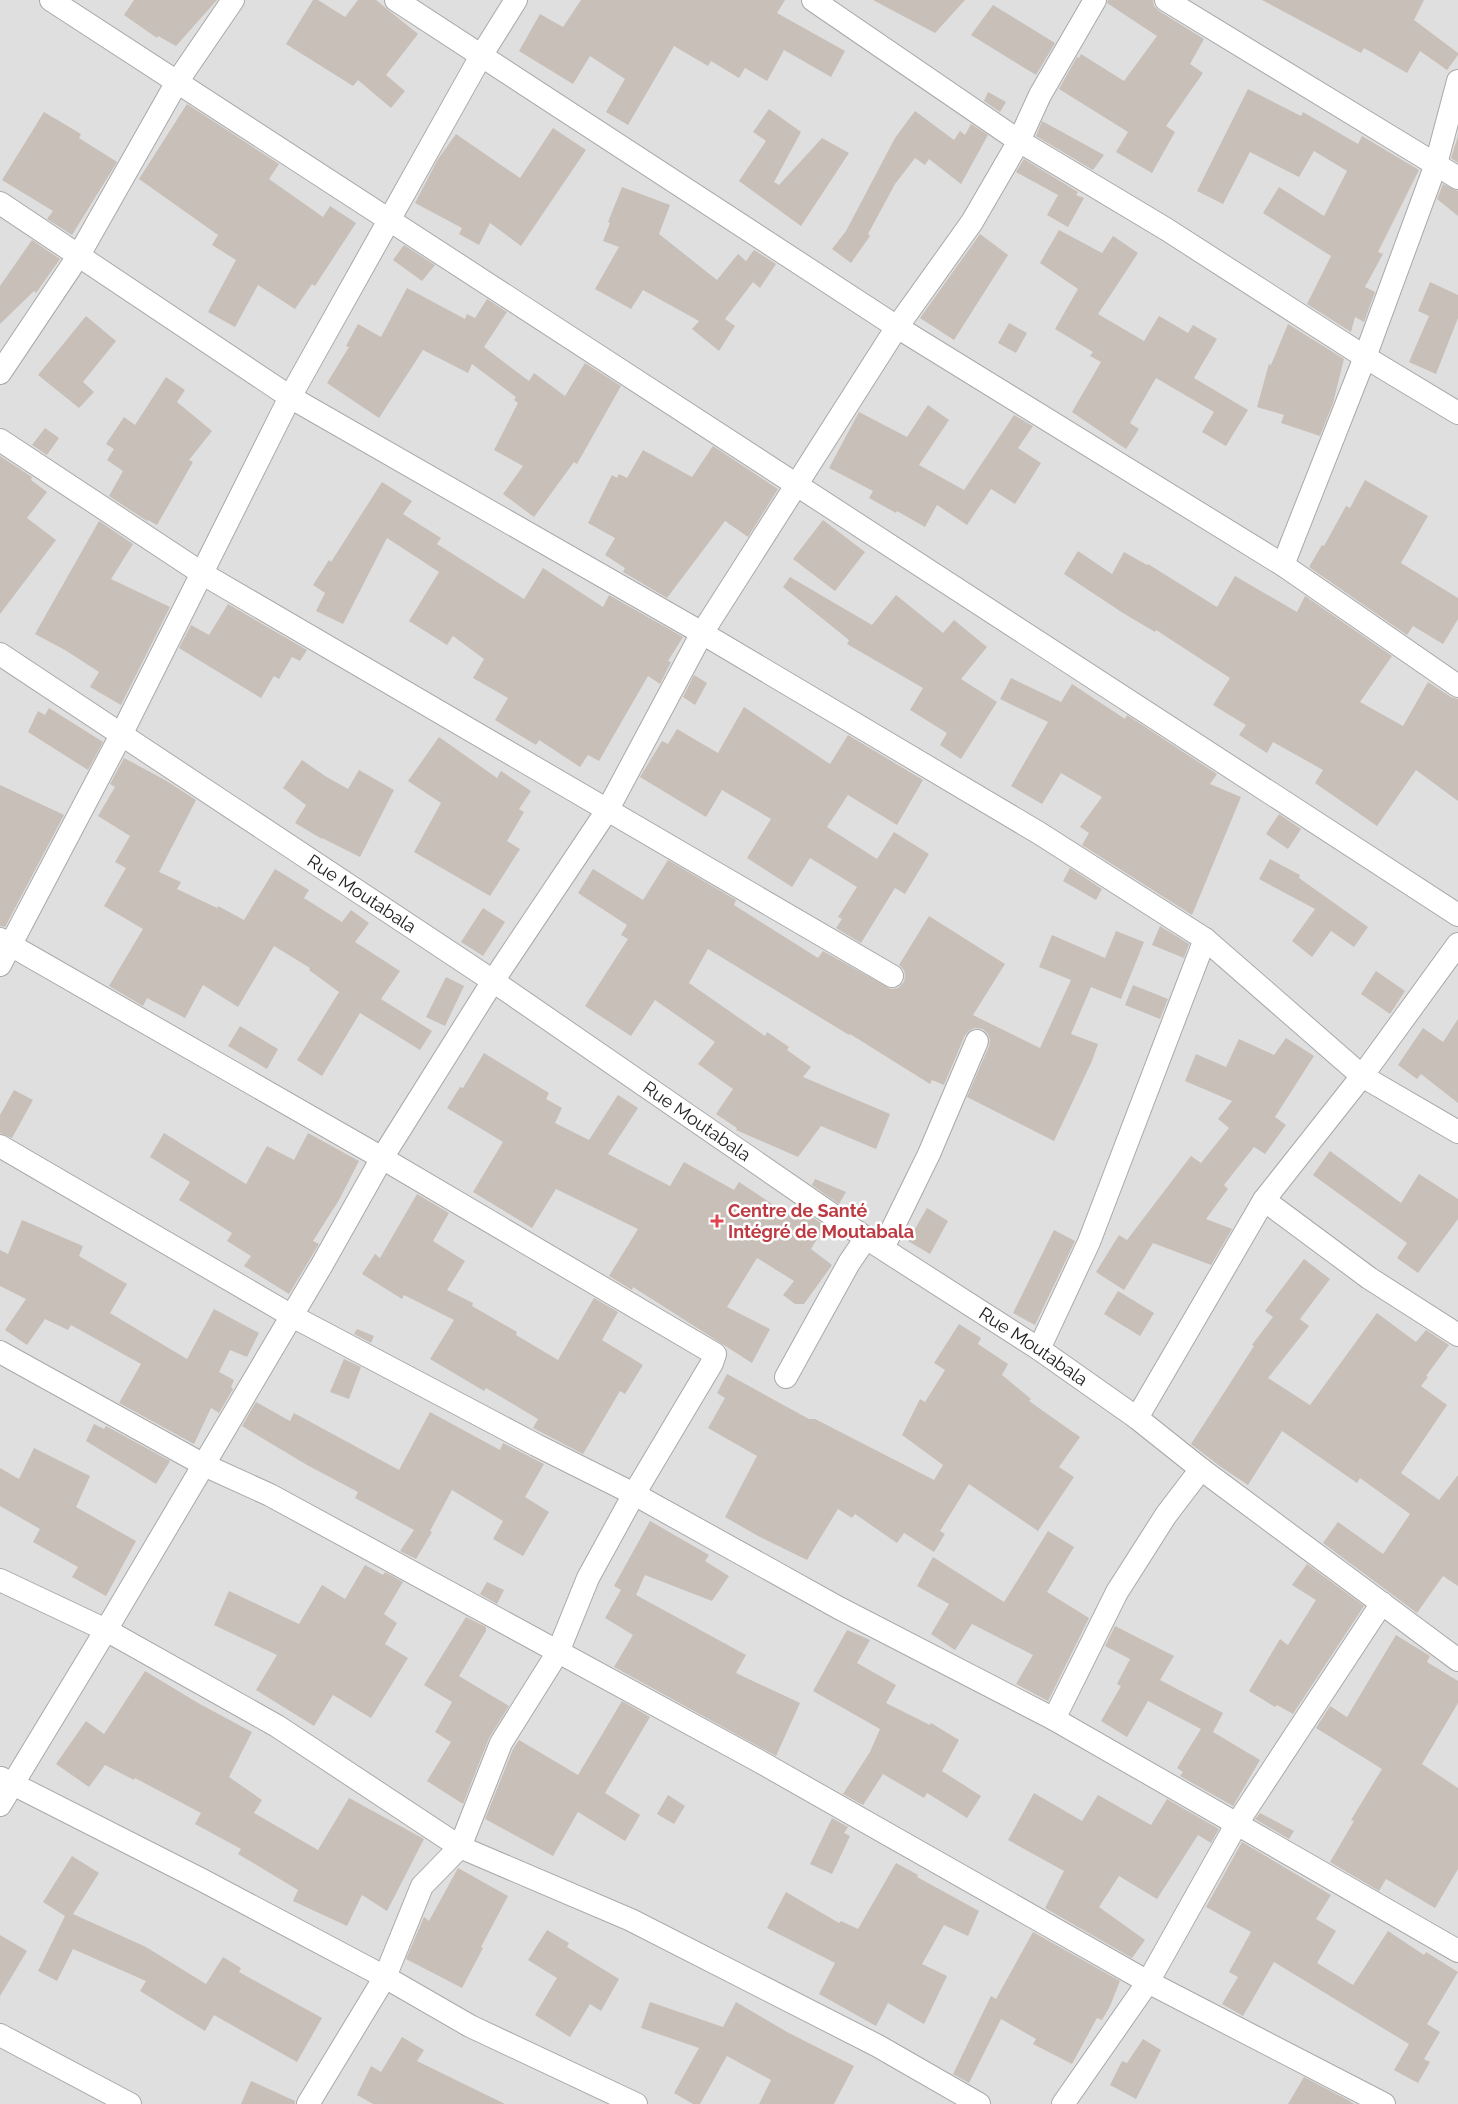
<svg xmlns="http://www.w3.org/2000/svg" width="1458" height="2104" viewBox="0 0 1458 2104" font-family="Raleway,sans-serif">
	<style>
		.residential { fill: #e0dfdf }
		.building { fill: #c7bfb8 }
		.lines { fill: none; stroke-linecap: round; stroke-linejoin: round }
		.minor-casing { stroke: #a9a9a9; stroke-width: 24 }
		.minor { stroke: #fff; stroke-width: 22 }
		.health-dot { fill: #e0444e; stroke: #fff; stroke-width: 2 }
		.labels { text-anchor: middle; stroke-width: 5; stroke-linejoin: round; paint-order: stroke }
		.street-label { font-size: 18px; fill: #222; stroke: #fff }
		.health-label { font-size: 18px; font-weight: bold; fill: #be3a42; stroke: #fff; text-anchor: start }
	</style>
	<rect width="100%" height="100%" fill="#f2efe9"/>
	<!-- residential -->
	<rect class="residential" x="0" y="0" width="1458" height="2104"/>
	<!-- building -->
	<g class="building">
		<polygon points="134,0 217,0 176,46 158,36 157,38 124,15"/>
		<polygon points="313,0 318,0 345,17 358,0 376,0 418,34 386,75 405,91 391,108 358,80 353,86 286,44"/>
		<polygon points="581,0 785,0 777,13 845,51 831,77 784,50 767,81 745,68 739,78 711,61 708,66 674,46 628,125 606,112 625,79 590,56 573,84 519,51 540,14 563,27"/>
		<polygon points="873,0 965,0 935,33"/>
		<polygon points="1108,0 1153,0 1154,6 1159,11 1204,39 1190,64 1203,73 1166,126 1175,132 1152,173 1116,152 1128,132 1059,89 1077,57 1079,58 1081,54 1124,81 1157,36 1107,3"/>
		<polygon points="1262,0 1424,0 1414,20 1458,53 1458,55 1447,70 1420,51 1407,73 1364,48 1361,53"/>
		<polygon points="993,5 1055,43 1036,75 971,35"/>
		<polygon points="1248,89 1301,116 1303,112 1358,144 1362,136 1419,170 1378,252 1383,254 1365,287 1375,292 1364,322 1355,317 1351,332 1307,304 1331,256 1263,213 1279,187 1324,216 1347,171 1314,151 1299,177 1250,152 1223,204 1197,191"/>
		<polygon points="988,92 1006,102 1000,112 984,101"/>
		<polygon points="187,104 279,164 269,179 323,217 330,206 356,223 315,286 312,284 295,309 258,285 235,327 208,312 236,260 212,245 218,235 139,179"/>
		<polygon points="769,109 801,132 774,182 779,185 822,138 849,153 801,226 739,181 766,141 753,132"/>
		<polygon points="915,111 954,140 960,131 965,135 971,124 988,135 961,184 929,159 925,165 915,158 895,184 868,234 870,236 851,263 832,249 846,231 895,138"/>
		<polygon points="44,112 81,134 79,138 117,162 72,235 47,219 53,211 2,180"/>
		<polygon points="1042,121 1104,155 1093,170 1036,136"/>
		<polygon points="553,128 586,150 521,246 490,223 479,245 459,234 462,228 415,203 438,159 456,134 520,178"/>
		<polygon points="1458,136 1458,163 1451,158"/>
		<polygon points="1024,159 1078,192 1076,195 1084,198 1068,227 1047,215 1058,195 1016,172"/>
		<polygon points="1443,184 1458,191 1458,216 1437,199"/>
		<polygon points="622,187 670,205 659,234 717,280 738,254 746,261 754,250 776,264 760,288 753,282 725,319 735,326 719,351 692,329 699,321 643,290 631,309 595,289 619,247 603,241 610,223 608,222"/>
		<polygon points="1059,230 1102,253 1113,236 1138,253 1098,314 1144,341 1159,316 1188,333 1193,325 1217,339 1194,378 1248,410 1226,446 1202,432 1214,412 1156,378 1130,423 1139,429 1126,449 1072,412 1101,362 1090,356 1093,352 1055,329 1078,289 1040,263"/>
		<polygon points="980,234 1008,255 954,340 920,318"/>
		<polygon points="32,240 60,259 36,293 34,291 0,324 0,286"/>
		<polygon points="404,245 435,265 422,281 393,260"/>
		<polygon points="1430,282 1458,295 1458,318 1436,374 1409,362 1429,316 1418,311"/>
		<polygon points="407,288 465,319 467,314 475,318 487,299 507,312 484,347 529,381 534,373 565,396 585,363 621,386 577,464 574,462 534,517 503,494 523,466 494,450 518,403 514,400 516,397 472,364 468,373 423,350 379,418 327,383 349,347 346,346 358,324 381,337"/>
		<polygon points="86,316 116,341 83,382 94,392 79,408 38,375"/>
		<polygon points="1009,323 1027,333 1016,353 998,343"/>
		<polygon points="1288,324 1344,359 1333,403 1320,436 1281,423 1284,415 1257,407 1269,364 1271,365"/>
		<polygon points="166,377 185,390 177,402 212,431 189,460 193,462 157,525 148,520 147,521 109,496 123,471 107,460 114,449 106,444 124,417 135,425"/>
		<polygon points="928,405 949,420 919,465 964,490 1014,415 1033,426 1018,448 1041,463 1015,504 991,489 967,525 937,505 925,527 897,511 896,513 869,498 873,491 829,468 859,412 907,437"/>
		<polygon points="45,428 59,438 47,455 32,445"/>
		<polygon points="713,446 778,489 748,537 725,521 667,598 623,572 625,568 605,555 615,538 588,523 612,475 617,478 619,474 627,478 643,450 692,477"/>
		<polygon points="0,456 32,477 31,480 47,492 27,518 56,540 0,614"/>
		<polygon points="1365,480 1428,516 1401,563 1458,598 1458,619 1443,644 1413,626 1407,635 1309,567 1322,545 1324,546 1346,506 1350,508"/>
		<polygon points="382,482 412,501 403,514 441,538 437,544 524,599 543,568 603,607 609,595 683,637 668,661 671,662 660,684 648,676 599,761 588,755 580,767 539,740 536,745 495,720 508,698 473,678 484,659 453,636 447,645 409,621 439,572 387,538 343,624 316,611 325,593 313,585 329,560 331,562"/>
		<polygon points="823,520 865,552 835,591 793,559"/>
		<polygon points="99,521 133,544 111,579 170,607 121,705 90,687 99,672 65,650 35,634"/>
		<polygon points="1078,551 1112,574 1124,552 1147,565 1148,564 1217,607 1235,576 1297,612 1305,596 1392,656 1360,702 1403,726 1428,682 1451,697 1458,699 1458,801 1416,770 1377,826 1315,783 1323,770 1273,742 1267,753 1239,735 1246,725 1213,705 1230,678 1156,630 1155,632 1123,613 1064,574"/>
		<polygon points="790,577 872,625 896,595 943,633 954,620 987,647 961,679 997,702 961,759 940,745 947,733 910,710 923,688 847,644 849,640 783,587"/>
		<polygon points="228,604 307,650 300,661 292,657 279,679 274,676 261,698 179,648 191,625 209,635"/>
		<polygon points="694,675 707,683 695,705 683,697"/>
		<polygon points="1011,678 1061,702 1072,684 1125,719 1127,715 1217,774 1210,784 1241,797 1192,915 1082,845 1089,833 1080,827 1102,797 1061,773 1042,804 1011,786 1048,722 1000,699"/>
		<polygon points="744,707 830,764 848,735 923,780 897,825 848,795 827,827 877,859 894,832 929,854 905,894 895,888 861,943 836,928 842,919 838,917 857,887 810,858 792,887 747,858 771,819 722,790 706,817 640,777 662,741 668,744 677,729 718,753"/>
		<polygon points="49,708 103,742 88,770 28,732 38,711 45,715"/>
		<polygon points="439,737 497,778 501,771 531,791 519,809 524,812 507,841 520,849 490,896 414,852 441,803 408,781"/>
		<polygon points="124,758 165,780 196,800 159,872 181,882 177,889 217,908 218,906 244,920 275,869 309,890 304,898 342,922 351,910 369,923 355,942 400,971 381,999 432,1031 420,1050 360,1013 322,1076 297,1060 339,992 309,970 310,968 274,946 238,1007 203,985 185,1018 147,998 143,1006 109,986 143,929 104,906 126,868 115,862 130,836 98,816 115,787 110,784"/>
		<polygon points="302,760 325,776 348,789 359,770 394,790 360,857 322,838 322,839 295,823 306,805 283,788"/>
		<polygon points="0,785 64,815 5,927 0,926"/>
		<polygon points="1279,814 1301,829 1288,849 1266,834"/>
		<polygon points="1270,859 1300,875 1299,878 1368,927 1354,947 1331,931 1312,957 1292,941 1315,909 1259,879"/>
		<polygon points="668,860 736,900 734,905 818,958 823,951 891,989 898,988 904,982 905,976 904,970 899,965 929,916 1005,964 973,1015 1040,1048 1071,980 1039,967 1052,935 1105,958 1116,931 1144,942 1121,999 1091,987 1071,1034 1098,1044 1092,1061 1054,1141 967,1097 989,1046 990,1040 988,1034 983,1029 975,1028 970,1030 965,1035 944,1085 932,1080 930,1084 850,1034 849,1035 708,949 689,983 765,1036 767,1032 789,1047 787,1050 811,1067 803,1077 890,1114 876,1149 821,1126 798,1157 736,1130 737,1128 716,1114 733,1089 698,1064 715,1042 655,1000 631,1036 585,1006 628,939 621,935 627,925 578,893 593,869 643,900"/>
		<polygon points="1070,868 1102,889 1096,900 1063,881"/>
		<polygon points="483,908 505,922 483,956 461,942"/>
		<polygon points="1160,926 1189,944 1184,958 1152,945"/>
		<polygon points="1376,971 1405,991 1390,1014 1361,994"/>
		<polygon points="446,977 464,986 445,1026 426,1017"/>
		<polygon points="1133,985 1168,999 1160,1019 1125,1005"/>
		<polygon points="1458,1019 1458,1103 1421,1074 1417,1079 1398,1065 1423,1028 1443,1042"/>
		<polygon points="240,1026 278,1049 267,1069 228,1046"/>
		<polygon points="1286,1038 1314,1056 1275,1117 1286,1125 1265,1154 1254,1147 1224,1185 1228,1189 1206,1219 1232,1229 1211,1265 1153,1243 1124,1290 1096,1272 1119,1235 1127,1240 1191,1156 1201,1163 1229,1128 1218,1119 1232,1101 1185,1081 1196,1054 1226,1067 1239,1039 1274,1055"/>
		<polygon points="484,1053 549,1093 546,1099 562,1108 555,1123 589,1140 618,1095 638,1108 608,1154 670,1186 684,1162 734,1190 739,1182 792,1217 798,1207 825,1226 811,1249 832,1265 804,1304 795,1304 783,1295 794,1281 757,1258 727,1307 770,1329 752,1363 633,1287 632,1290 609,1276 638,1229 556,1189 532,1228 473,1192 503,1142 447,1108 460,1087 463,1088"/>
		<polygon points="14,1090 33,1100 12,1138 0,1133 0,1115"/>
		<polygon points="164,1133 246,1184 267,1146 294,1160 308,1133 359,1161 339,1200 313,1241 319,1244 289,1294 244,1266 251,1256 227,1241 232,1233 179,1200 190,1182 150,1157"/>
		<polygon points="1330,1151 1401,1203 1419,1174 1458,1199 1458,1219 1418,1273 1397,1258 1407,1243 1313,1175"/>
		<polygon points="815,1179 846,1192 839,1204 812,1185"/>
		<polygon points="417,1194 449,1213 433,1241 465,1261 447,1290 473,1303 472,1306 517,1332 516,1335 558,1360 594,1298 618,1312 602,1340 643,1365 625,1394 620,1391 583,1454 533,1428 538,1419 486,1388 484,1391 430,1359 454,1320 404,1295 402,1299 362,1274 375,1254 380,1258"/>
		<polygon points="927,1208 948,1221 930,1254 908,1241"/>
		<polygon points="22,1220 83,1246 79,1256 127,1284 110,1313 187,1359 214,1309 259,1333 247,1357 230,1350 219,1372 234,1380 231,1387 233,1389 219,1413 211,1408 194,1444 119,1403 141,1364 71,1325 68,1330 45,1319 27,1345 5,1330 26,1299 0,1286 0,1250 8,1254"/>
		<polygon points="1054,1230 1075,1241 1035,1325 1013,1313"/>
		<polygon points="1304,1259 1330,1279 1300,1319 1309,1326 1268,1378 1310,1405 1377,1313 1416,1342 1426,1330 1449,1345 1426,1376 1428,1377 1421,1386 1447,1405 1401,1473 1439,1500 1458,1475 1458,1586 1443,1576 1417,1613 1323,1543 1338,1522 1383,1554 1410,1514 1360,1478 1357,1483 1282,1431 1248,1485 1221,1467 1191,1444 1254,1346 1252,1345 1273,1317 1265,1311"/>
		<polygon points="1118,1291 1154,1313 1140,1336 1104,1314"/>
		<polygon points="959,1324 981,1338 978,1344 1008,1364 1002,1375 1031,1399 1029,1401 1080,1437 1059,1467 1074,1477 1038,1531 969,1484 940,1531 945,1534 934,1552 904,1533 897,1543 855,1514 852,1518 838,1509 807,1560 758,1536 725,1517 757,1456 708,1428 725,1398 717,1393 727,1374 809,1419 815,1419 934,1480 943,1465 902,1435 920,1399 925,1402 945,1370 934,1363"/>
		<polygon points="357,1329 374,1336 371,1343 354,1334"/>
		<polygon points="344,1359 361,1367 349,1399 330,1392"/>
		<polygon points="256,1402 290,1421 294,1413 399,1470 430,1412 500,1450 503,1443 544,1464 525,1497 549,1512 523,1556 493,1539 503,1521 452,1490 430,1531 432,1532 416,1559 400,1551 414,1530 355,1498 358,1492 307,1465 242,1426"/>
		<polygon points="94,1424 104,1429 106,1426 170,1461 156,1484 86,1441"/>
		<polygon points="34,1448 90,1476 76,1507 136,1541 106,1596 72,1577 78,1567 33,1542 40,1529 0,1506 0,1468 19,1479"/>
		<polygon points="650,1521 709,1555 705,1561 729,1576 712,1601 645,1575 636,1595 746,1655 736,1673 800,1703 776,1756 614,1667 633,1635 605,1618 621,1590 614,1586"/>
		<polygon points="1048,1531 1074,1547 1047,1592 1089,1618 1048,1701 1016,1684 1033,1655 972,1624 955,1650 931,1634 949,1604 917,1586 933,1557 1004,1602"/>
		<polygon points="1307,1564 1364,1606 1293,1714 1277,1705 1275,1707 1249,1691 1280,1639 1288,1645 1316,1600 1292,1585"/>
		<polygon points="365,1565 383,1575 385,1572 403,1582 384,1614 397,1623 385,1644 408,1658 371,1718 333,1695 314,1726 256,1690 277,1655 214,1625 229,1591 299,1624 322,1585 345,1599"/>
		<polygon points="487,1582 504,1590 497,1604 480,1594"/>
		<polygon points="466,1617 486,1627 486,1631 459,1676 509,1706 489,1738 463,1804 427,1781 451,1742 435,1732 452,1702 424,1685"/>
		<polygon points="1115,1626 1174,1656 1160,1680 1223,1713 1213,1732 1260,1760 1233,1806 1180,1776 1183,1772 1177,1768 1201,1729 1148,1701 1127,1737 1101,1721 1121,1686 1117,1684 1130,1659 1105,1646"/>
		<polygon points="847,1630 870,1640 857,1663 896,1685 886,1703 930,1725 931,1723 959,1740 942,1771 981,1796 967,1818 927,1793 924,1798 883,1774 863,1805 843,1794 870,1752 880,1729 813,1691"/>
		<polygon points="1396,1635 1430,1656 1427,1662 1458,1681 1458,1703 1422,1764 1458,1788 1458,1869 1435,1908 1386,1879 1379,1891 1330,1862 1354,1821 1351,1820 1382,1769 1316,1728 1330,1706 1347,1717"/>
		<polygon points="145,1671 198,1703 252,1732 229,1777 262,1800 254,1813 318,1850 349,1798 424,1839 387,1911 362,1895 347,1926 293,1901 298,1890 238,1854 241,1849 195,1824 201,1813 135,1778 134,1780 105,1765 89,1787 56,1764 86,1721 104,1734"/>
		<polygon points="622,1701 650,1717 605,1793 640,1815 625,1841 578,1812 553,1856 485,1819 513,1749 519,1740 578,1775"/>
		<polygon points="1034,1793 1082,1821 1098,1795 1151,1825 1167,1799 1219,1829 1211,1843 1198,1835 1157,1899 1119,1876 1099,1907 1145,1940 1132,1958 1045,1908 1064,1871 1008,1840"/>
		<polygon points="668,1795 685,1806 674,1824 657,1814"/>
		<polygon points="1260,1813 1294,1831 1289,1839 1255,1819"/>
		<polygon points="832,1818 848,1827 844,1833 850,1836 832,1874 810,1864"/>
		<polygon points="1242,1842 1331,1895 1316,1919 1336,1931 1317,1963 1353,1985 1388,1931 1424,1955 1426,1952 1458,1972 1427,2024 1440,2032 1424,2059 1430,2062 1418,2083 1394,2070 1409,2044 1274,1962 1243,2016 1222,2004 1238,1977 1229,1972 1251,1932 1206,1907"/>
		<polygon points="72,1856 99,1873 73,1914 146,1947 206,1984 223,1957 241,1968 239,1972 322,2018 297,2062 214,2015 205,2031 140,1991 146,1981 73,1949 57,1981 38,1971 65,1916 43,1902"/>
		<polygon points="896,1863 918,1875 917,1877 979,1911 968,1936 944,1925 922,1964 947,1976 924,2024 888,2003 876,2026 819,1994 835,1963 767,1928 786,1892 839,1923 841,1921 858,1929"/>
		<polygon points="458,1868 508,1896 481,1947 483,1948 462,1988 406,1959 424,1917 429,1921"/>
		<polygon points="547,1930 569,1943 567,1947 619,1979 601,2011 590,2004 570,2037 535,2015 557,1978 528,1960"/>
		<polygon points="1033,1932 1120,1981 1110,2006 1102,2020 1097,2018 1072,2064 1033,2044 1036,2039 1001,2019 969,2083 953,2074 991,1996 996,1999"/>
		<polygon points="0,1935 27,1951 0,1996"/>
		<polygon points="650,2002 723,2027 736,2002 787,2032 854,2066 834,2104 759,2104 771,2080 727,2056 700,2104 693,2104 674,2093 699,2048 641,2028"/>
		<polygon points="402,2037 424,2050 417,2061 505,2104 373,2104 357,2095 371,2066 381,2072"/>
		<polygon points="1143,2039 1161,2050 1136,2099 1110,2085 1122,2061 1127,2063"/>
		<polygon points="1304,2077 1348,2100 1354,2104 1288,2104"/>
		<polygon points="251,2081 295,2101 295,2104 241,2104"/>
	</g>
	<g class="lines">
		<!-- minor casing -->
		<g class="minor-casing">
			<g id="minor">
				<polyline points="51,0 1458,915"/>
				<polyline points="396,0 897,327 1283,565 1458,686"/>
				<polyline points="813,0 1019,141 1166,229 1365,357 1458,413"/>
				<polyline points="1166,0 1458,178"/>
				<polyline points="0,203 290,397 702,633 1039,833 1205,939 1362,1076 1458,1132"/>
				<polyline points="0,373 79,255 177,82 233,0"/>
				<polyline points="0,440 203,574 892,976"/>
				<polyline points="1283,565 1365,357 1436,164 1458,81"/>
				<path id="s1" d="M0,654l493,327 373,257 173,111 98,69 64,51 257,191"/>
				<polyline points="0,939 382,1158 715,1354 712,1363 634,1494 588,1578 558,1652 501,1743 460,1847 422,1886 385,1977 308,2104"/>
				<polyline points="0,965 121,735 290,397 481,56 516,0"/>
				<polyline points="0,1146 292,1316 536,1445 634,1494 839,1608 1054,1719 1458,1951"/>
				<polyline points="1264,1200 1369,1278 1458,1335"/>
				<polyline points="883,1248 929,1154 977,1041"/>
				<polyline points="1039,1349 1089,1242 1205,939"/>
				<polyline points="0,1352 204,1465 270,1495 757,1760 1148,1982 1384,2104"/>
				<polyline points="786,1377 849,1263 866,1238"/>
				<polyline points="1137,1418 1264,1200 1362,1076 1458,944"/>
				<polyline points="0,1580 106,1630 277,1726 460,1847 631,1920 878,2046 979,2104"/>
				<polyline points="1054,1719 1117,1592 1166,1515 1201,1469"/>
				<polyline points="1,1778 202,1880 385,1977 470,2026 636,2104"/>
				<polyline points="0,1805 106,1630 323,1263 382,1158 493,981 608,809 702,633 897,327 972,222 1019,141 1040,95 1095,0"/>
				<polyline points="0,2035 130,2104"/>
				<polyline points="1063,2104 1148,1982 1236,1825 1382,1603"/>
			</g>
		</g>
		<!-- minor -->
		<use href="#minor" class="minor"/>
	</g>
	<!-- markers -->
	<path class="health-dot" d="M714.5 1213.5h5v5h5v5h-5v5h-5v-5h-5v-5h5z"/>
	<g class="labels">
		<!-- street labels -->
		<g class="street-label">
			<text dy="6" stroke="none"><textPath href="#s1" startOffset="434">Rue Moutabala</textPath></text>
			<text dy="6" stroke="none"><textPath href="#s1" startOffset="839">Rue Moutabala</textPath></text>
			<text dy="6" stroke="none"><textPath href="#s1" startOffset="1244">Rue Moutabala</textPath></text>
		</g>
		<!-- health labels -->
		<g class="health-label">
			<text x="728" y="1217">Centre de Santé<tspan x="728" dy="21">Intégré de Moutabala</tspan></text>
		</g>
	</g>
</svg>
